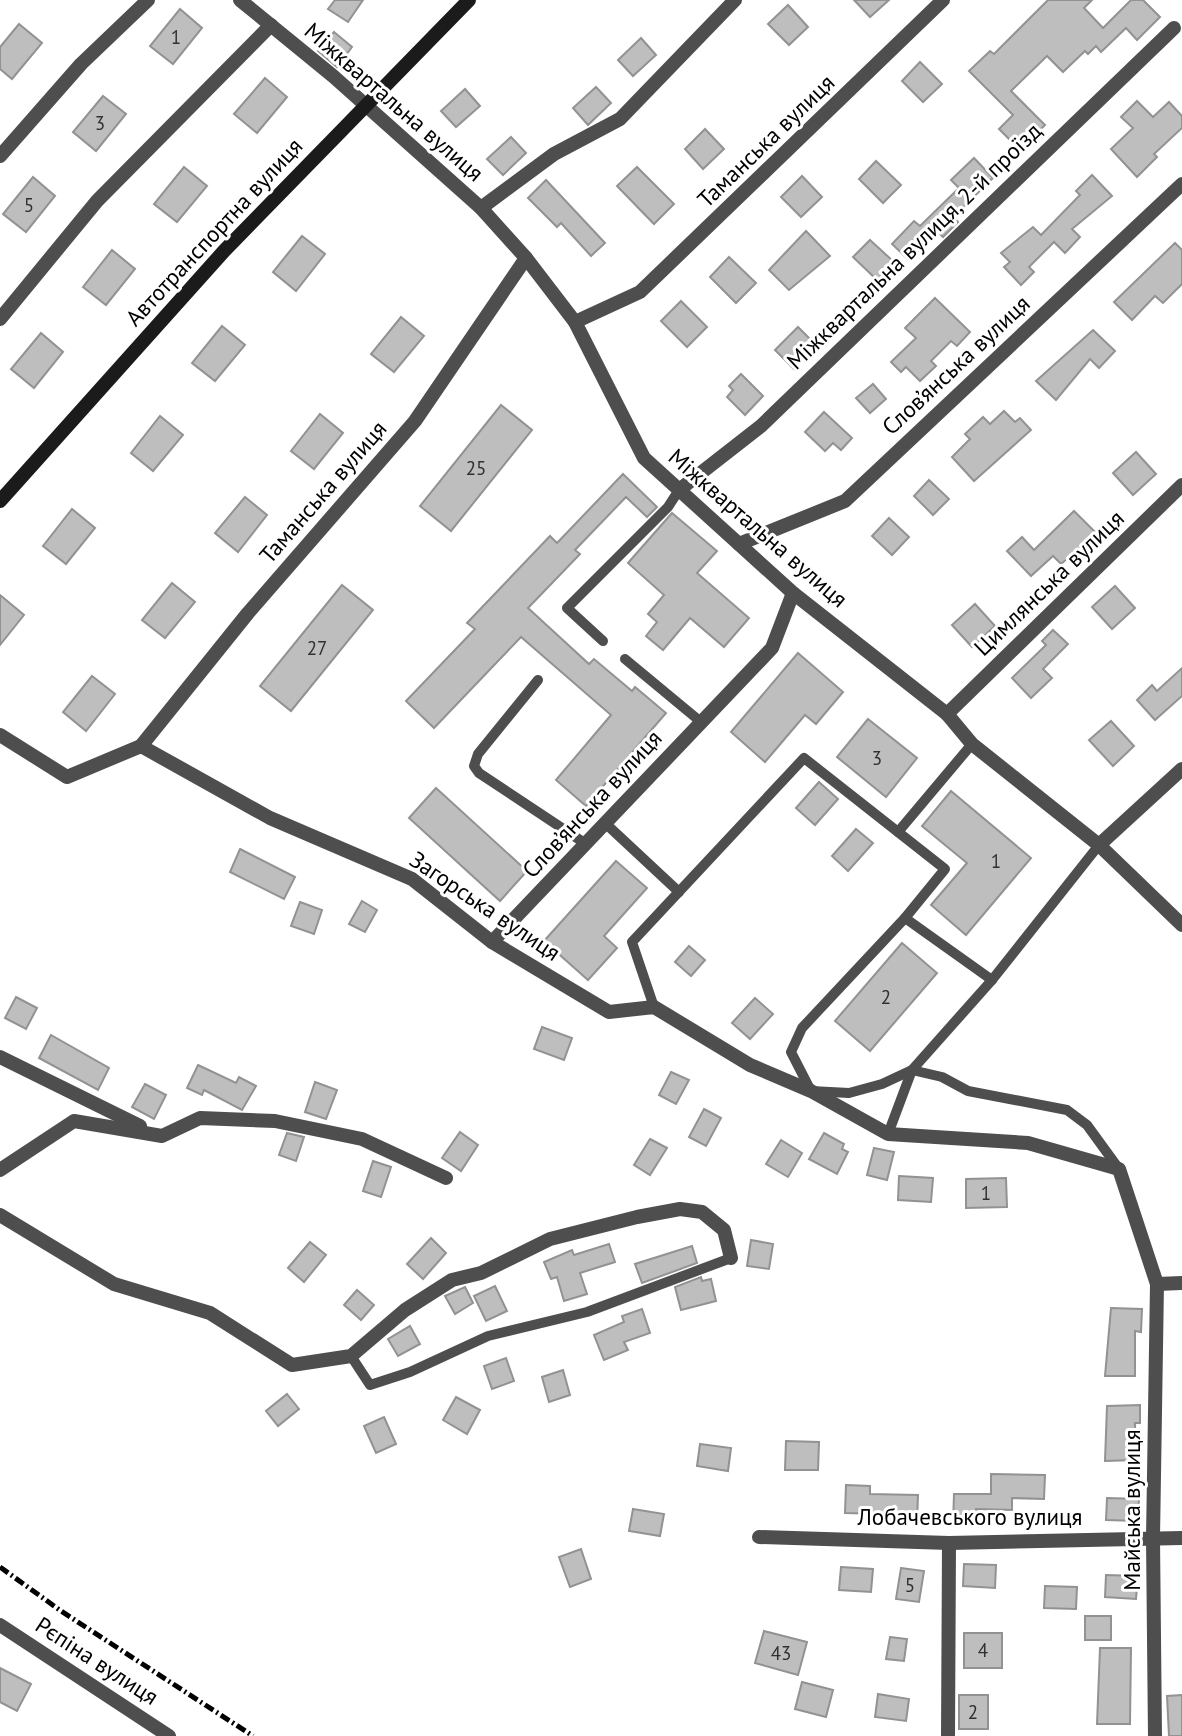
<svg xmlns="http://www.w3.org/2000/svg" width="1182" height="1736" viewBox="0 0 1182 1736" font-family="'PT Sans',sans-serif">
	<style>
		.building { fill: #bebebe; stroke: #929292; stroke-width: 2 }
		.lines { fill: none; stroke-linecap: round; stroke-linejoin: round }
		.service { stroke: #4e4e4e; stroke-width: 10 }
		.minor { stroke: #4e4e4e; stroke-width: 14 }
		.tertiary { stroke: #4e4e4e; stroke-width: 14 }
		.secondary { stroke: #1b1b1b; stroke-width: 14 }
		.rail { stroke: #000; stroke-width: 5; stroke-dasharray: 10 3.5 2 3.5; stroke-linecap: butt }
		.labels { text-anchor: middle; stroke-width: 6; stroke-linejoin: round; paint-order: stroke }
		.number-label { font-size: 19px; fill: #303030 }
		.street-label { font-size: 23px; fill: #000; stroke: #fff }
	</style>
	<rect width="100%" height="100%" fill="#fff"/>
	<!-- building -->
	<g class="building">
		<polygon points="335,0 363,0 348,22 328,9"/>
		<polygon points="854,0 889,0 870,17"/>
		<polygon points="1048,0 1092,0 1084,8 1103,28 1131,0 1143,0 1160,17 1137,40 1126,28 1101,52 1096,46 1088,54 1085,51 1063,72 1047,56 1011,91 1045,125 1020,150 999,129 1013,115 969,71 990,51 994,54"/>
		<polygon points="788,5 808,27 789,45 768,24"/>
		<polygon points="180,9 202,28 173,64 150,46"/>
		<polygon points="19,24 42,43 12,79 0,69 0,47"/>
		<polygon points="334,32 352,47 337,67 318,51"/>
		<polygon points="641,38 656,55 633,76 618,60"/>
		<polygon points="920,62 942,84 923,102 902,81"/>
		<polygon points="265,78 287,97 257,133 234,114"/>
		<polygon points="596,87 611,103 588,125 573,108"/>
		<polygon points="465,89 480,106 456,127 441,111"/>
		<polygon points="103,96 126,114 96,151 73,132"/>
		<polygon points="1137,101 1153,117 1169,102 1182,116 1182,128 1154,154 1157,157 1137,177 1111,149 1133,128 1121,117"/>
		<polygon points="705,129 724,149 703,169 685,149"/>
		<polygon points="511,137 526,153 503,175 487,159"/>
		<polygon points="974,158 993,178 953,217 958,222 943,237 937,231 909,260 892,244 914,221 920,226 959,188 951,180"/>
		<polygon points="876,161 901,185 883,203 859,179"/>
		<polygon points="184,167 207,186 177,222 154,204"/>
		<polygon points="637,167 674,204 654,224 617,186"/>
		<polygon points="1092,175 1112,196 1072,229 1080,237 1065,253 1054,242 1029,267 1034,272 1021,285 1004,267 1010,262 1001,253 1033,227 1041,235 1080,195 1076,191"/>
		<polygon points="802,176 822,197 801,217 781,197"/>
		<polygon points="33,177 55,196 26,232 3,214"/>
		<polygon points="546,180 605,243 591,256 561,223 557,227 528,198"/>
		<polygon points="806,231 830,256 789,290 769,270"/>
		<polygon points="302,236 325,254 296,291 273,272"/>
		<polygon points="870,240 894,262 877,280 853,257"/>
		<polygon points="1175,243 1182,250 1182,284 1163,303 1155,296 1132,320 1114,302"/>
		<polygon points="112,250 135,269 106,305 83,287"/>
		<polygon points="729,257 756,283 736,303 710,277"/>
		<polygon points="935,298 970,332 957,346 951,341 931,361 936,366 920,381 906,367 901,372 891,362 916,338 905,328"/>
		<polygon points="681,301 707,327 687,347 661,321"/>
		<polygon points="401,317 424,336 394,372 371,354"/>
		<polygon points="222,326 245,345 215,381 192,363"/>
		<polygon points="798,327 817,346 794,369 775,350"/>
		<polygon points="1093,330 1115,351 1099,368 1090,359 1056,400 1036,381"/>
		<polygon points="41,333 63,352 34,388 11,369"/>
		<polygon points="741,374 763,396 745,415 727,397 733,390 729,386"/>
		<polygon points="873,384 886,399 870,413 856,398"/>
		<polygon points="501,405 532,430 451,531 420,506"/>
		<polygon points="1004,411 1015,422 1020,418 1031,430 974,481 952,457 970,439 965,434 983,417 990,424"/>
		<polygon points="824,412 852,438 841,450 833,443 825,451 805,432"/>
		<polygon points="320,414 343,433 314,469 291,451"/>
		<polygon points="160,416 183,435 153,471 131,453"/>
		<polygon points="1136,452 1156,474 1133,495 1113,473"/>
		<polygon points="623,474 657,507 647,517 626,497 575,550 580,554 528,608 589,664 594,659 632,691 635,687 666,713 586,806 556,780 611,715 521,637 434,728 406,701 475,629 467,623 550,536 557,543"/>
		<polygon points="929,480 949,499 933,515 914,496"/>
		<polygon points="245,497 267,515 238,552 215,533"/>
		<polygon points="72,509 95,528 66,564 43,546"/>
		<polygon points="1074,511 1097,534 1061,564 1053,556 1031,576 1007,551 1022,537 1034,550"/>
		<polygon points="672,513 717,551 697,573 749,618 724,647 690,618 663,650 646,636 657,622 648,614 664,595 628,563"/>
		<polygon points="889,518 909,537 892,555 872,536"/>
		<polygon points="172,583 195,602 165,638 142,620"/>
		<polygon points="342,585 373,610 291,711 260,686"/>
		<polygon points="1115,586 1135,608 1112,629 1092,607"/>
		<polygon points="0,595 24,615 0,645"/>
		<polygon points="975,604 995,626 972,647 952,625"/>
		<polygon points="1053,630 1068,644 1043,669 1052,678 1031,698 1012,678 1046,645 1042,641"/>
		<polygon points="798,653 843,692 816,724 805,715 765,762 731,732"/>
		<polygon points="1182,668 1182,696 1155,720 1137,700 1152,685 1157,691"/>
		<polygon points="92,676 115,694 86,731 63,712"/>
		<polygon points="868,719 917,758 886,797 837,757"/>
		<polygon points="1111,721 1134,746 1113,766 1089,740"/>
		<polygon points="819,782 838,799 815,825 796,808"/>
		<polygon points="436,788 527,871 500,901 409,818"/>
		<polygon points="951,791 1031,858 966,935 931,905 967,863 922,826"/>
		<polygon points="856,829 873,843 848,871 832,856"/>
		<polygon points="240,849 295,877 284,899 230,872"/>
		<polygon points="616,861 647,888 604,936 617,948 588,980 544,941"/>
		<polygon points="362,901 377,910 365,932 349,924"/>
		<polygon points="300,902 322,910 314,934 291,926"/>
		<polygon points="902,943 937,973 870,1051 835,1021"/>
		<polygon points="689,946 705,960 691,976 675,962"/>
		<polygon points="16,997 37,1008 26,1029 5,1018"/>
		<polygon points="755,998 773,1014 750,1039 732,1023"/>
		<polygon points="542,1027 572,1038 564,1060 534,1049"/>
		<polygon points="51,1035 109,1068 98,1090 39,1058"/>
		<polygon points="198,1065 236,1083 239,1077 256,1086 242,1110 204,1090 202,1095 187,1088"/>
		<polygon points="671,1072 689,1080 676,1104 659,1095"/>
		<polygon points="315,1082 337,1090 326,1119 305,1112"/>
		<polygon points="145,1084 166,1095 154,1119 132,1107"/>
		<polygon points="704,1109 721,1118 706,1146 689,1137"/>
		<polygon points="460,1132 478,1145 461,1171 442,1158"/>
		<polygon points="287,1133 304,1137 296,1161 279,1155"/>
		<polygon points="824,1133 844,1144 842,1149 848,1152 837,1174 809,1159"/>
		<polygon points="650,1139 667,1148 650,1175 634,1165"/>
		<polygon points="781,1140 802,1153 788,1177 766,1164"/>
		<polygon points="874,1148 894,1152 887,1180 867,1175"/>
		<polygon points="373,1161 391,1167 381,1197 363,1191"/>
		<polygon points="899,1176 933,1178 931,1202 898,1200"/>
		<polygon points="1006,1178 1007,1207 966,1208 966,1179"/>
		<polygon points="431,1238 446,1253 423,1279 407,1264"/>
		<polygon points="751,1240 773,1244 769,1269 747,1266"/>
		<polygon points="310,1242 326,1255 304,1282 288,1268"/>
		<polygon points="609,1244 615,1262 580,1273 587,1294 564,1301 557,1277 551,1279 544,1262 572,1250 574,1255"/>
		<polygon points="692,1246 697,1263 642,1283 635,1264"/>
		<polygon points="701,1277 702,1281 711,1279 716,1301 681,1310 675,1287"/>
		<polygon points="495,1286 507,1311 486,1321 474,1296"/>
		<polygon points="465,1287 473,1303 455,1314 445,1296"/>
		<polygon points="357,1290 374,1305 361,1320 344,1305"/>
		<polygon points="1111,1308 1142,1309 1141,1332 1135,1331 1135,1376 1105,1376"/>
		<polygon points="642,1309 650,1333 624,1342 628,1350 604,1360 594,1335 624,1322 622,1316"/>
		<polygon points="410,1326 420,1344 398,1356 388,1339"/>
		<polygon points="506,1358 514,1381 492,1389 484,1366"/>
		<polygon points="563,1370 570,1395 549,1402 542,1377"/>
		<polygon points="287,1394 299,1409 278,1426 266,1411"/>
		<polygon points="456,1397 480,1410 467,1434 443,1420"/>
		<polygon points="1140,1405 1140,1423 1135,1423 1136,1460 1105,1461 1107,1406"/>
		<polygon points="384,1417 396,1444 376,1453 364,1426"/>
		<polygon points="786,1441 819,1442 818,1470 785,1470"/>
		<polygon points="700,1444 731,1448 728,1471 697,1466"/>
		<polygon points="991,1474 1045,1475 1044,1499 1012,1498 1012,1510 976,1509 975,1525 953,1525 954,1494 991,1494"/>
		<polygon points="846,1485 870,1486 870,1494 918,1495 917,1522 884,1521 884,1514 845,1513"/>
		<polygon points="1107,1498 1139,1499 1138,1521 1106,1520"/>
		<polygon points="633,1509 664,1514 660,1536 629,1531"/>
		<polygon points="581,1549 591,1579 570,1587 559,1557"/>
		<polygon points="964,1564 996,1565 995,1588 963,1586"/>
		<polygon points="841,1567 873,1569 871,1592 839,1590"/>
		<polygon points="901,1568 924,1571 919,1602 896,1599"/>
		<polygon points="1106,1575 1138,1576 1136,1599 1105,1597"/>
		<polygon points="1045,1586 1077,1587 1076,1609 1044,1608"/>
		<rect x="1085" y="1616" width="26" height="24"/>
		<polygon points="764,1631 807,1642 798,1675 755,1663"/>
		<rect x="964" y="1633" width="38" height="35"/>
		<polygon points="890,1637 907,1639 904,1661 886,1659"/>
		<polygon points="1100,1648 1131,1648 1130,1724 1097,1724"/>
		<polygon points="0,1668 31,1684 17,1711 0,1702"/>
		<polygon points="802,1682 833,1690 826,1717 795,1709"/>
		<polygon points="878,1694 909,1699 906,1721 875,1717"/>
		<rect x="959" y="1695" width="29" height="34"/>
		<polygon points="1182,1695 1182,1736 1169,1736 1167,1696"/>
	</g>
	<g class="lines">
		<!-- service -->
		<g class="service">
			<polyline points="603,641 567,608 668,507 679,490"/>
			<polyline points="625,659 701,722"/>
			<polyline points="538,680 478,754 474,766 479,773 586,844"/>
			<polyline points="605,823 679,892"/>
			<polyline points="905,918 945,869 898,832 972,744"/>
			<polyline points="992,980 905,918 802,1028 791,1052 811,1091 849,1093 882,1084 912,1070 942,1077 968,1091 1067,1110 1087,1125 1119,1169"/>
			<polyline points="654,1007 632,942 804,758 898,832"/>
			<polyline points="888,1134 912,1070 992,980 1099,845"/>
			<polyline points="351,1356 370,1385 410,1372 488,1336 587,1312 731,1258"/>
		</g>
		<!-- minor -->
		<g class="minor">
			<polyline points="240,0 333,76 481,208 526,258 575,322 644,458 793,593 947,714 972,744 1099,845 1182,925"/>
			<polyline points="0,156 81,64 148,0"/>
			<polyline points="481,208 554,154 620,119 735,0"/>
			<polyline points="0,319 97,201 271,25"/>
			<polyline points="575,322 640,292 943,0"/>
			<polyline points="679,490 761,426 1174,28"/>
			<polyline points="739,544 845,501 1182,184"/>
			<polyline points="947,714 1182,485"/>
			<polyline points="0,735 67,777 141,746 270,818 412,879 492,942 609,1012 654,1007 750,1065 811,1091 888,1134 1028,1143 1119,1169 1157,1284 1153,1538 1155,1736"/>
			<polyline points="141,746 248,613 415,421 526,258"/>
			<polyline points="1099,845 1182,769"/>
			<polyline points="492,942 772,648 793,593"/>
			<polyline points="0,1057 140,1126"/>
			<polyline points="0,1170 74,1121 162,1136 200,1118 275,1121 362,1139 446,1178"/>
			<polyline points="0,1215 114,1284 210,1313 292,1365 351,1356 405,1310 452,1280 481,1273 550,1239 637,1217 680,1209 702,1212 724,1230 731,1258"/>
			<polyline points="1157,1284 1182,1283"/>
			<polyline points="759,1537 949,1543 1182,1538"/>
			<polyline points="948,1736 949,1543"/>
		</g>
		<!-- tertiary -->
		<polyline class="tertiary" points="0,1625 169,1736"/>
		<!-- secondary -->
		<polyline class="secondary" points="0,501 224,251 469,0"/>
		<!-- rail -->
		<polyline class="rail" points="0,1567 61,1611 253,1736"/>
	</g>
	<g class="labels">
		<!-- number labels -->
		<g class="number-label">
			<text x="176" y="44">1</text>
			<text x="100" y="130">3</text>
			<text x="29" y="212">5</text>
			<text x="476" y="475">25</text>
			<text x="317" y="655">27</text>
			<text x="877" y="765">3</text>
			<text x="996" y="868">1</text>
			<text x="886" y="1004">2</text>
			<text x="986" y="1200">1</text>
			<text x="910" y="1592">5</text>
			<text x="983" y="1657">4</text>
			<text x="781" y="1660">43</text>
			<text x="973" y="1719">2</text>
		</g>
		<!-- street labels -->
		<g class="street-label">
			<text transform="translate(394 102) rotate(41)" y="8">Міжквартальна вулиця</text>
			<text transform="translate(766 141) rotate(-44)" y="8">Таманська вулиця</text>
			<text transform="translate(214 232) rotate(-47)" y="8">Автотранспортна вулиця</text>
			<text transform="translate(914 246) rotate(-44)" y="8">Міжквартальна вулиця, 2-й проїзд</text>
			<text transform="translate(956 365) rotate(-43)" y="8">Слов’янська вулиця</text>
			<text transform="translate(323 492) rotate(-49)" y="8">Таманська вулиця</text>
			<text transform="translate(758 528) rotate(41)" y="8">Міжквартальна вулиця</text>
			<text transform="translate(1049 583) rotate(-44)" y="8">Цимлянська вулиця</text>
			<text transform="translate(592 804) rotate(-47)" y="8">Слов’янська вулиця</text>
			<text transform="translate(485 906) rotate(34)" y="8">Загорська вулиця</text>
			<text transform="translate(1132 1510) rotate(-90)" y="8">Майська вулиця</text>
			<text x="970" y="1525">Лобачевського вулиця</text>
			<text transform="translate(97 1661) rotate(33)" y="8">Рєпіна вулиця</text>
		</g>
	</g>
</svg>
